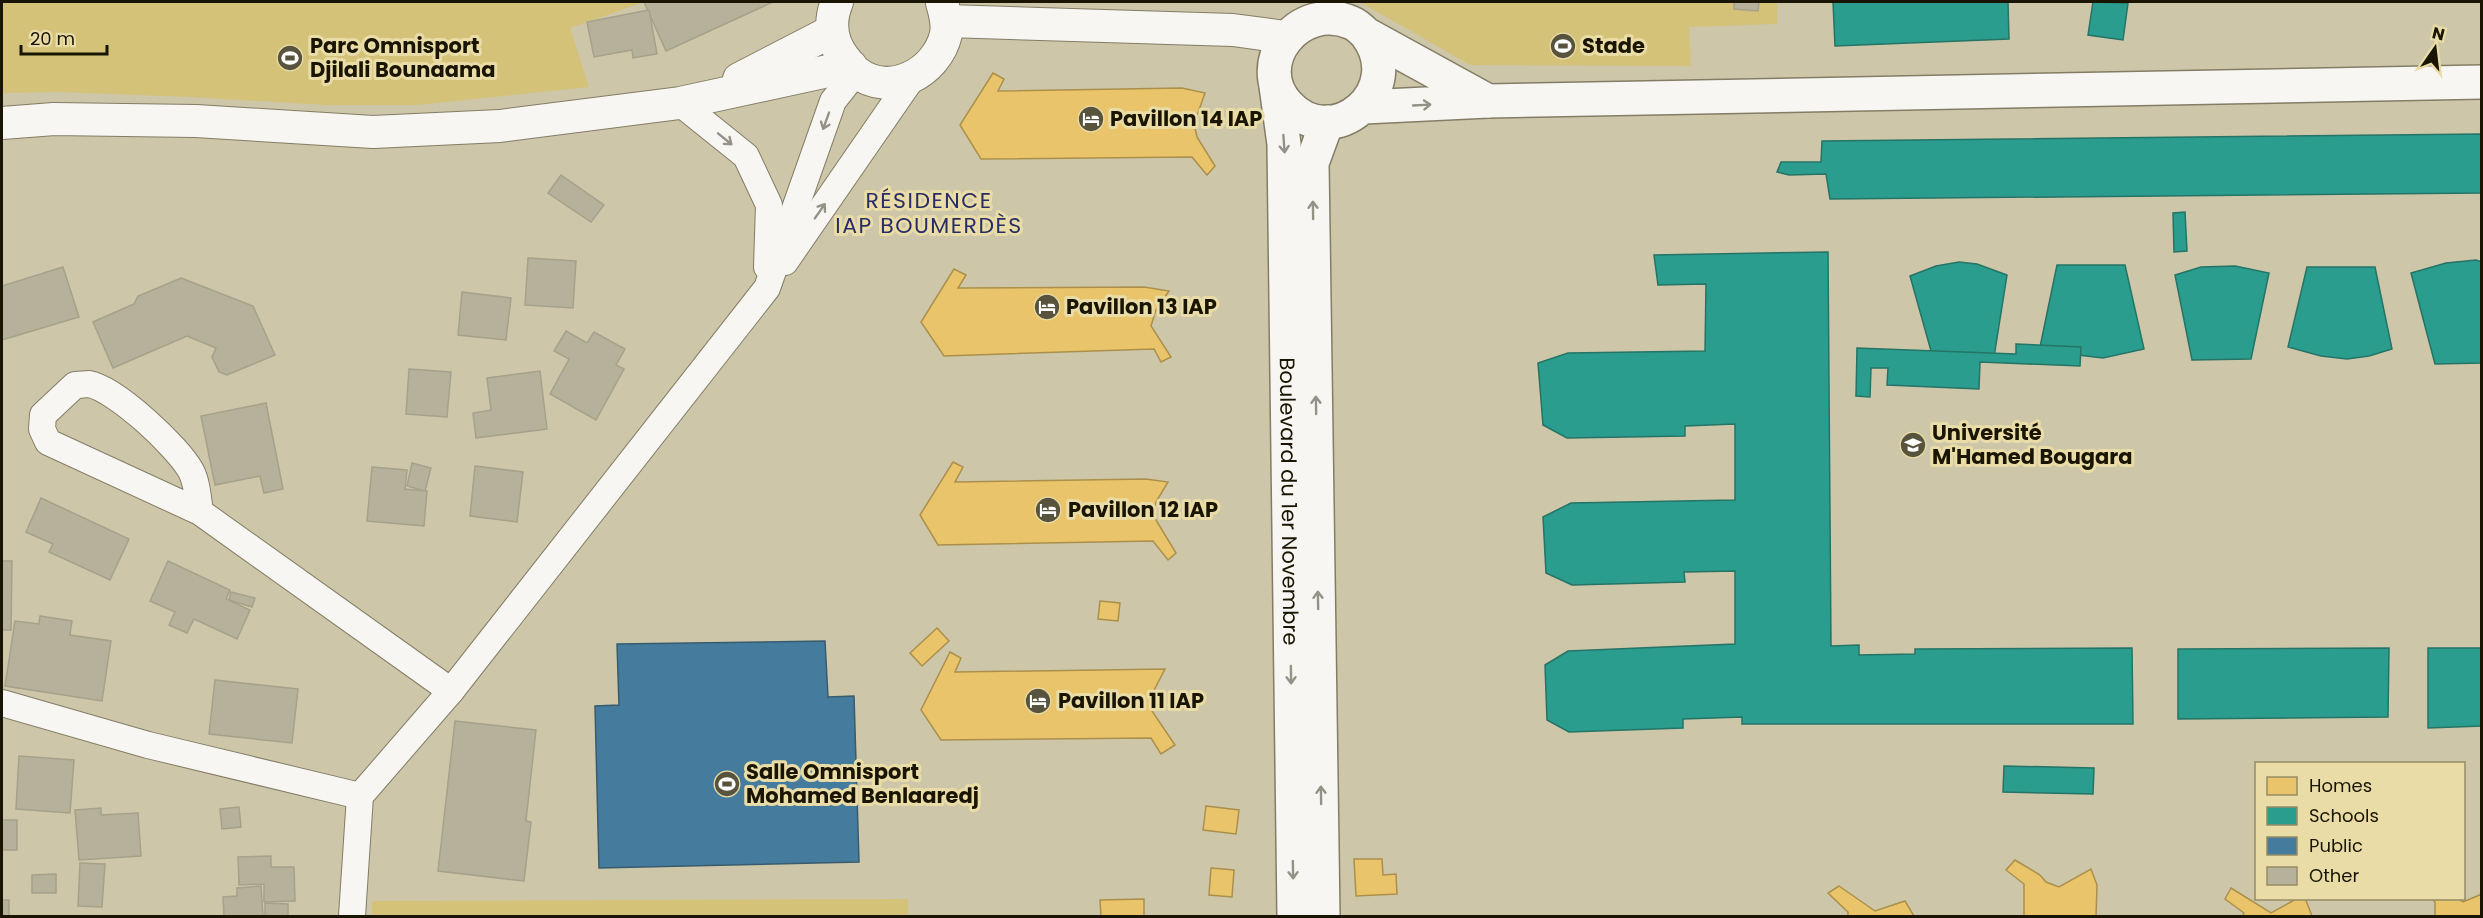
<svg xmlns="http://www.w3.org/2000/svg" width="2483" height="918" viewBox="0 0 2483 918" font-family="Poppins,sans-serif">
	<style>
		.green { fill: #d4c278 }
		.homes { fill: #e9c46a; stroke: #ab904b; stroke-width: 1.5 }
		.schools { fill: #2a9d8f; stroke: #257465; stroke-width: 1.5 }
		.public { fill: #457b9d; stroke: #385c6e; stroke-width: 1.5 }
		.building { fill: #b6b19a; stroke: #a6a18a; stroke-width: 1.5 }
		.lines { fill: none; stroke-linecap: round; stroke-linejoin: round }
		.minor-casing { stroke: #837d66; stroke-width: 28 }
		.tertiary-casing { stroke: #837d66; stroke-width: 34 }
		.secondary-casing { stroke: #837d66; stroke-width: 36 }
		.minor { stroke: #f8f6f2; stroke-width: 26 }
		.tertiary { stroke: #f8f6f2; stroke-width: 32 }
		.secondary { stroke: #f8f6f2; stroke-width: 33 }
		.oneway { stroke: #949186 }
		.labels { text-anchor: middle; stroke-width: 6; stroke-linejoin: round; paint-order: stroke }
		.poi-label { font-size: 21px; font-weight: bold; fill: #191502; stroke: #e9dca7; text-anchor: start }
		.street-label { font-size: 21px; fill: #191502; stroke: #e9dca7 }
		.neighbourhood-label { font-size: 22px; letter-spacing: 1.5px; fill: #282d66; stroke: #e9dca7 }
	</style>
	<rect width="100%" height="100%" fill="#cdc6a9"/>
	<!-- green -->
	<g class="green">
		<polygon points="2,2 644,2 570,28 589,87 418,105 325,105 191,97 58,92 2,93"/>
		<polygon points="1360,2 1777,2 1777,24 1689,27 1691,66 1470,65"/>
		<polygon points="908,899 908,916 372,916 372,901"/>
	</g>
	<!-- homes -->
	<g class="homes">
		<polygon points="993,73 1004,79 998,91 1182,88 1205,93 1194,124 1197,137 1215,166 1207,175 1192,157 981,159 960,125"/>
		<polygon points="954,269 966,275 958,288 1144,287 1169,291 1156,310 1151,326 1171,357 1161,362 1154,349 944,356 921,322"/>
		<polygon points="953,462 963,467 955,482 1146,479 1168,482 1156,502 1153,515 1176,553 1168,560 1153,541 938,545 920,515"/>
		<polygon points="1100,601 1120,603 1118,621 1098,619"/>
		<polygon points="937,628 949,641 922,666 910,653"/>
		<polygon points="950,652 961,658 955,672 1165,669 1151,696 1152,711 1175,745 1161,754 1151,738 941,740 921,710"/>
		<polygon points="1206,806 1239,810 1236,834 1203,830"/>
		<polygon points="1354,859 1382,859 1383,875 1396,874 1397,894 1356,896"/>
		<polygon points="2015,860 2040,875 2046,882 2059,887 2091,869 2097,885 2096,916 2024,916 2024,884 2006,870"/>
		<polygon points="1211,868 1234,870 1232,897 1209,895"/>
		<polygon points="1839,886 1875,911 1905,901 1914,916 1848,916 1848,912 1828,893"/>
		<polygon points="2231,888 2271,913 2298,898 2305,898 2312,916 2243,916 2244,913 2225,899"/>
		<polygon points="2482,894 2482,916 2435,916 2435,902 2431,898 2457,898 2463,902"/>
		<polygon points="1144,899 1144,916 1101,916 1100,900"/>
	</g>
	<!-- schools -->
	<g class="schools">
		<polygon points="1833,2 2008,2 2009,39 1835,46"/>
		<polygon points="2093,2 2128,3 2123,40 2088,35"/>
		<polygon points="2482,134 2482,193 1830,199 1826,174 1789,175 1777,172 1781,162 1821,162 1822,141"/>
		<polygon points="2185,212 2187,251 2174,252 2173,213"/>
		<polygon points="1828,252 1831,646 1859,645 1859,655 1915,654 1915,649 2132,648 2133,724 1742,724 1742,717 1683,719 1683,728 1569,732 1547,720 1545,665 1568,651 1735,644 1735,571 1684,572 1685,582 1572,585 1546,573 1543,517 1571,503 1735,500 1735,424 1685,426 1685,436 1567,438 1543,425 1538,363 1568,353 1705,351 1706,284 1658,285 1654,255"/>
		<polygon points="2476,260 2482,262 2482,363 2435,364 2411,273 2446,263"/>
		<polygon points="1959,262 1977,264 2007,275 1994,357 1933,358 1910,276 1936,266"/>
		<polygon points="2057,265 2125,265 2144,349 2103,358 2069,354 2040,347"/>
		<polygon points="2235,266 2269,273 2251,359 2192,360 2175,275 2201,267"/>
		<polygon points="2307,267 2375,267 2392,349 2369,356 2347,359 2321,356 2288,347"/>
		<polygon points="2016,344 2081,347 2080,366 1980,362 1979,389 1887,385 1888,368 1871,368 1870,397 1856,396 1857,348 2016,354"/>
		<polygon points="2389,648 2388,717 2178,719 2178,649"/>
		<polygon points="2428,648 2482,648 2482,726 2428,728"/>
		<polygon points="2004,766 2094,768 2093,794 2003,792"/>
	</g>
	<!-- public -->
	<polygon class="public" points="825,641 828,697 854,696 859,862 599,868 595,706 619,705 617,644"/>
	<!-- building -->
	<g class="building">
		<polygon points="644,2 773,2 666,51"/>
		<polygon points="1734,2 1759,2 1758,11 1734,9"/>
		<polygon points="649,10 657,54 633,58 632,50 594,57 587,22"/>
		<polygon points="561,175 604,205 591,222 548,193"/>
		<polygon points="528,258 576,261 573,308 525,305"/>
		<polygon points="63,267 79,317 2,340 2,286"/>
		<polygon points="181,278 253,306 275,355 227,375 219,372 212,357 216,348 187,336 113,368 93,322 134,304 138,296"/>
		<polygon points="462,292 511,298 506,340 458,335"/>
		<polygon points="566,331 587,343 594,332 625,349 616,365 624,369 596,420 550,394 569,359 554,351"/>
		<polygon points="409,369 451,372 447,417 406,414"/>
		<polygon points="540,371 547,429 476,438 473,413 491,410 487,378"/>
		<polygon points="266,403 283,489 264,493 260,476 215,485 201,416"/>
		<polygon points="412,463 431,468 425,491 407,486"/>
		<polygon points="475,466 523,472 517,522 470,516"/>
		<polygon points="372,467 407,470 405,489 427,491 424,526 367,521"/>
		<polygon points="41,498 129,539 110,580 49,552 53,544 26,532"/>
		<polygon points="2,561 12,561 11,630 2,630"/>
		<polygon points="168,561 230,590 226,599 250,610 237,639 194,619 187,633 169,625 175,612 150,601"/>
		<polygon points="231,592 255,598 252,607 229,600"/>
		<polygon points="40,616 72,621 70,635 111,641 102,701 5,686 15,621 39,624"/>
		<polygon points="215,680 298,689 292,743 209,734"/>
		<polygon points="455,721 536,730 526,821 531,822 524,881 438,871"/>
		<polygon points="19,756 74,760 70,813 16,809"/>
		<polygon points="239,807 241,827 222,829 220,809"/>
		<polygon points="101,808 101,815 138,813 141,856 79,860 75,810"/>
		<rect x="2" y="820" width="15" height="30"/>
		<polygon points="271,856 271,867 294,867 295,901 264,902 264,884 239,885 238,857"/>
		<polygon points="80,863 105,864 102,907 78,906"/>
		<polygon points="56,874 56,893 32,893 32,875"/>
		<polygon points="261,886 263,916 224,916 223,897 237,896 237,888"/>
		<rect x="2" y="900" width="7" height="16"/>
		<polygon points="265,903 288,904 288,916 265,916"/>
	</g>
	<g class="lines">
		<!-- minor casing -->
		<g class="minor-casing">
			<g id="minor">
				<polyline points="680,103 746,156 769,205 767,267"/>
				<polyline points="785,262 912,78"/>
				<path d="M200,512c-2,-13 -3,-30 -9,-41 -13,-24 -75,-82 -102,-87 -4,0 -9,1 -14,1l-32,30 -1,14 6,13 152,70 251,179"/>
				<polyline points="2,703 148,745 360,796"/>
				<polyline points="352,916 360,796 451,691 767,288 833,101 856,72"/>
			</g>
		</g>
		<!-- tertiary casing -->
		<g class="tertiary-casing">
			<g id="tertiary">
				<path d="M837,2c-8,19 -6,39 7,56 4,4 7,11 12,14 34,26 81,1 90,-38 2,-11 -1,-21 -4,-31"/>
				<polyline points="947,21 1233,30 1285,37"/>
				<polyline points="739,79 832,31"/>
				<polyline points="2,123 54,119 196,121 373,132 500,126 680,103 851,66"/>
			</g>
		</g>
		<!-- secondary casing -->
		<g class="secondary-casing">
			<g id="secondary">
				<path id="s1" d="M1276,86l8,58 10,772"/>
				<polyline points="1488,101 2482,82"/>
				<path d="M1364,107l124,-6 -122,-67c-4,-4 -9,-9 -14,-11 -52,-23 -103,40 -64,82 45,49 121,-15 78,-71"/>
				<polyline points="1323,916 1312,163 1327,122"/>
			</g>
		</g>
		<!-- minor -->
		<use href="#minor" class="minor"/>
		<!-- tertiary -->
		<use href="#tertiary" class="tertiary"/>
		<!-- secondary -->
		<use href="#secondary" class="secondary"/>
	</g>
	<!-- one-way arrows -->
	<defs><path id="oneway-shaft" d="M-6 0H5M1.5-3L5.5 0L1.5 3" fill="none" stroke-width="1.6" stroke-linecap="round" stroke-linejoin="round" transform="scale(1.5)"/></defs>
	<g class="oneway">
		<use href="#oneway-shaft" transform="translate(1422 105) rotate(-3)"/>
		<use href="#oneway-shaft" transform="translate(826 121) rotate(110)"/>
		<use href="#oneway-shaft" transform="translate(725 139) rotate(39)"/>
		<use href="#oneway-shaft" transform="translate(1284 144) rotate(86)"/>
		<use href="#oneway-shaft" transform="translate(1313 210) rotate(-91)"/>
		<use href="#oneway-shaft" transform="translate(820 211) rotate(-55)"/>
		<use href="#oneway-shaft" transform="translate(1316 405) rotate(-91)"/>
		<use href="#oneway-shaft" transform="translate(1318 600) rotate(-91)"/>
		<use href="#oneway-shaft" transform="translate(1291 675) rotate(89)"/>
		<use href="#oneway-shaft" transform="translate(1321 795) rotate(-91)"/>
		<use href="#oneway-shaft" transform="translate(1293 870) rotate(89)"/>
	</g>
	<!-- icons -->
	<defs>
		<g id="stadium-disc" transform="scale(1.35)"><circle r="9.5" fill="#58533c" stroke="#e9dca7"/><path d="M0-5a6.5 5 0 1 0 0 10a6.5 5 0 1 0 0-10ZM-3.5-1.8h7v3.6h-7Z" fill="#fff"/></g>
		<g id="hotel-disc" transform="scale(1.35)"><circle r="9.5" fill="#58533c" stroke="#e9dca7"/><path d="M-6-4.5h1.5V1H6V5H4.5V3h-9V5H-6ZM-4 0a1.8 1.8 0 1 1 3.6 0ZM.5 0V-2.5h3Q6-2.5 6 0Z" fill="#fff"/></g>
		<g id="university-disc" transform="scale(1.35)"><circle r="9.5" fill="#58533c" stroke="#e9dca7"/><path d="M0-5L7-2L0 1L-7-2ZM-4 1L0 2.5L4 1V4Q0 6-4 4Z" fill="#fff"/></g>
	</defs>
	<g fill-rule="evenodd">
		<use href="#stadium-disc" x="1563" y="46"/>
		<use href="#stadium-disc" x="290" y="58"/>
		<use href="#hotel-disc" x="1091" y="119"/>
		<use href="#hotel-disc" x="1047" y="307"/>
		<use href="#university-disc" x="1913" y="445"/>
		<use href="#hotel-disc" x="1048" y="510"/>
		<use href="#hotel-disc" x="1038" y="701"/>
		<use href="#stadium-disc" x="727" y="784"/>
	</g>
	<g class="labels">
		<!-- poi labels -->
		<g class="poi-label">
			<text x="310" y="53">Parc Omnisport<tspan x="310" dy="24">Djilali Bounaama</tspan></text>
			<text x="1582" y="53">Stade</text>
			<text x="1110" y="126">Pavillon 14 IAP</text>
			<text x="1066" y="314">Pavillon 13 IAP</text>
			<text x="1932" y="440">Université<tspan x="1932" dy="24">M'Hamed Bougara</tspan></text>
			<text x="1068" y="517">Pavillon 12 IAP</text>
			<text x="1058" y="708">Pavillon 11 IAP</text>
			<text x="746" y="779">Salle Omnisport<tspan x="746" dy="24">Mohamed Benlaaredj</tspan></text>
		</g>
		<!-- street labels -->
		<g class="street-label">
			<text dy="7" stroke="none"><textPath href="#s1" startOffset="416">Boulevard du 1er Novembre</textPath></text>
		</g>
		<!-- neighbourhood labels -->
		<g class="neighbourhood-label">
			<text x="929" y="208">RÉSIDENCE<tspan x="929" dy="25">IAP BOUMERDÈS</tspan></text>
		</g>
	</g>
	<!-- border -->
	<rect width="2483" height="918" fill="none" stroke="#191502" stroke-width="6"/>
	<!-- legend -->
	<rect x="2255" y="762" width="210" height="138" fill="#e9dca7" stroke="#968c65" stroke-width="1.5"/>
	<rect x="2267" y="777" width="30" height="18" fill="#e9c46a" stroke="#968c65" stroke-width="1.5"/>
	<text x="2309" y="792" font-size="18" fill="#191502">Homes</text>
	<rect x="2267" y="807" width="30" height="18" fill="#2a9d8f" stroke="#968c65" stroke-width="1.5"/>
	<text x="2309" y="822" font-size="18" fill="#191502">Schools</text>
	<rect x="2267" y="837" width="30" height="18" fill="#457b9d" stroke="#968c65" stroke-width="1.5"/>
	<text x="2309" y="852" font-size="18" fill="#191502">Public</text>
	<rect x="2267" y="867" width="30" height="18" fill="#b6b19a" stroke="#968c65" stroke-width="1.5"/>
	<text x="2309" y="882" font-size="18" fill="#191502">Other</text>
	<!-- north arrow -->
	<g transform="translate(2435 48) rotate(14)" stroke="#e9dca7" stroke-width="4.5" paint-order="stroke">
	<path d="M0-4.5L10 22L0 15L-10 22Z" fill="#191502"/>
	<text y="-9" font-size="16" font-weight="bold" text-anchor="middle" fill="#191502">N</text>
	</g>
	<!-- scale -->
	<path d="M21 45v9h86v-9" fill="none" stroke="#191502" stroke-width="3"/>
	<text x="30" y="45" font-size="18" fill="#191502" stroke="#e9dca7" stroke-width="4.5" paint-order="stroke">20 m</text>
</svg>
